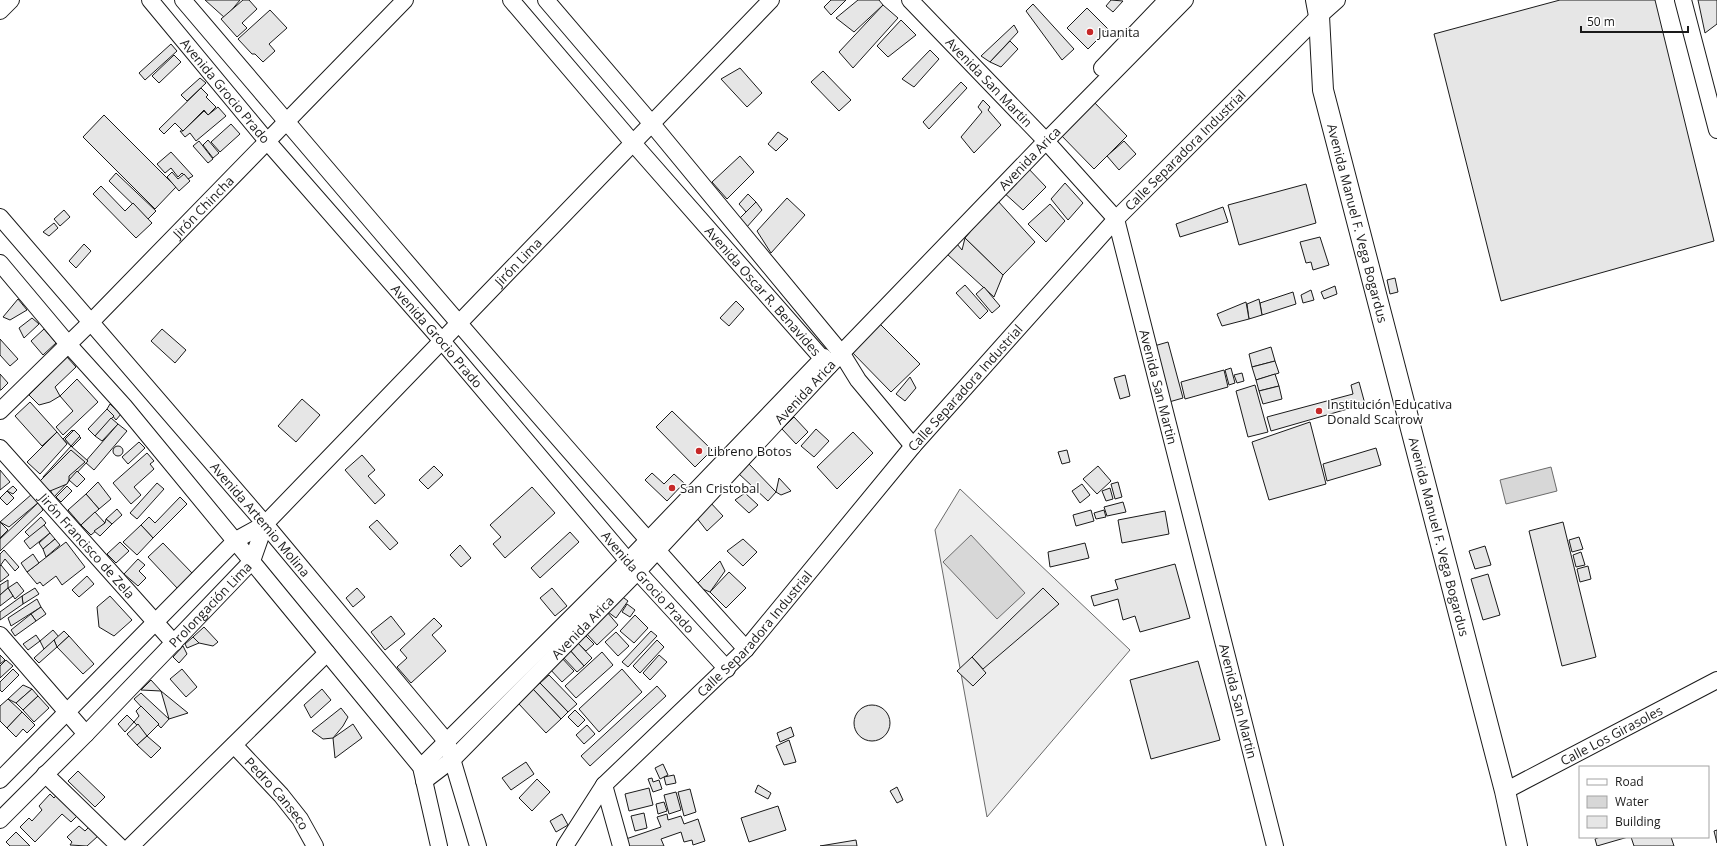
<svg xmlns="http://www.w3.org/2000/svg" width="1717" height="846" viewBox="0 0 1717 846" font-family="'Open Sans',sans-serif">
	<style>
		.built { fill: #ededed; stroke: #6a6a6a }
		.water { fill: #d7d7d7; stroke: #6a6a6a }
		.building { fill: #e6e6e6; stroke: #1a1a1a }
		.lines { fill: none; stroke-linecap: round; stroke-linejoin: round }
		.minor-casing { stroke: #1a1a1a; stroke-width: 18 }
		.major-casing { stroke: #1a1a1a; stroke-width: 22 }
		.minor { stroke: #fff; stroke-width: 16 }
		.major { stroke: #fff; stroke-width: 20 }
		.poi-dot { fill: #c62828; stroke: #fff; stroke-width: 1.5 }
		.labels { text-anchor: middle; stroke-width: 3; stroke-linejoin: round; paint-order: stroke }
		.poi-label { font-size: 13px; fill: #1a1a1a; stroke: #fff; text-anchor: start }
		.street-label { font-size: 13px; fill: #1a1a1a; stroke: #fff }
	</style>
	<rect width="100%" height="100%" fill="#fff"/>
	<!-- built -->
	<polygon class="built" points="960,489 1130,650 987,817 935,530"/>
	<!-- water -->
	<g class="water">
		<polygon points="1551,467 1557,491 1506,504 1500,480"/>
		<polygon points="971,535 1025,593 997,619 943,562"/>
	</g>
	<!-- building -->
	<g class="building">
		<polygon points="205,0 240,0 225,18"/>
		<polygon points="243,0 249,0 257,9 242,23 247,28 237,37 221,19"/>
		<polygon points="831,0 846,0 831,15 824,7"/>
		<polygon points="858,0 879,0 883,5 854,32 836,18"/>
		<polygon points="1111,0 1123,1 1113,12 1106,6"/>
		<polygon points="1560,0 1655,0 1714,241 1501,301 1434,34"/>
		<polygon points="1698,0 1717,0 1717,24 1705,33"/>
		<polygon points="1033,4 1074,49 1062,60 1026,11"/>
		<polygon points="883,5 898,18 853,68 839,52"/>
		<polygon points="1087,8 1108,29 1088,49 1067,28"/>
		<polygon points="270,10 287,28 269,44 275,51 263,62 255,54 252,54 238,39"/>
		<polygon points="901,20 916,35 888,57 877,46"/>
		<polygon points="1014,25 1018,32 990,62 981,56"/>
		<polygon points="1010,41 1018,49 1001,67 990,62"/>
		<polygon points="171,44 177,51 145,80 139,73"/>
		<polygon points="930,50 939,59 914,87 902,79"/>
		<polygon points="174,55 181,62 159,83 152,76"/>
		<polygon points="740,68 762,93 747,107 721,79"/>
		<polygon points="823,71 851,100 839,111 811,82"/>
		<polygon points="200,78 206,83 187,101 181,95"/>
		<polygon points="961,82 967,88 929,129 923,122"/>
		<polygon points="201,88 208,95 206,97 216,107 208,115 204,110 183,131 175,123 164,134 159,129"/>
		<polygon points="1091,99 1127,136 1094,169 1058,132"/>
		<polygon points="983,100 990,107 988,110 1001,125 974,153 961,137 982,112 978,107"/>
		<polygon points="218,107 226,116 196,141 190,133 185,137 180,131 183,131 204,111 208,115"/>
		<polygon points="104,115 176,187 155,209 83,137"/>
		<polygon points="231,124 240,134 220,152 211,142"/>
		<polygon points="778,132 788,139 776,151 768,144"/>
		<polygon points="208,140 219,153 213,158 203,145"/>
		<polygon points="199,141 213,159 208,163 193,146"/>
		<polygon points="1124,141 1136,154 1119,170 1107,156"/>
		<polygon points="171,152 193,176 188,179 182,173 178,177 171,168 165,173 157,164"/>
		<polygon points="740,156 754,172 727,199 712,182"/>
		<polygon points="1026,166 1046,187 1023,210 1002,191"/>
		<polygon points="172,172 178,179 184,174 190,181 179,191 167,177"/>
		<polygon points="116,173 156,211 148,219 109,181"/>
		<polygon points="1065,183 1083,203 1068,220 1051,199"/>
		<polygon points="1306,184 1316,223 1239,245 1228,205"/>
		<polygon points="101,186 125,211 133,203 152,223 136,238 93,194"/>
		<polygon points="748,194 756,202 746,212 739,204"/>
		<polygon points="787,198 805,215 771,253 757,231"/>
		<polygon points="997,200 1035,242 1003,275 965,238"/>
		<polygon points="756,202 762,210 746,228 738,220"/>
		<polygon points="1050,204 1065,221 1046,242 1028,224"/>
		<polygon points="1223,207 1228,222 1180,237 1176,224"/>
		<polygon points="64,210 70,217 60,226 54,219"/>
		<polygon points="54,223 58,228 49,236 43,232"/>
		<polygon points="1320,237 1329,265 1313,270 1311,262 1306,263 1300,242"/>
		<polygon points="965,238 1003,275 994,297 947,254 957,244 962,250"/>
		<polygon points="84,244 91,251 76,268 69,261"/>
		<polygon points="1395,278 1398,292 1390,294 1387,280"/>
		<polygon points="965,285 988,311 980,319 956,293"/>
		<polygon points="1335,286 1337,294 1324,299 1321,292"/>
		<polygon points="984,287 1000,306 992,313 976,294"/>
		<polygon points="1311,290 1314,300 1303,303 1301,295"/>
		<polygon points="1293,292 1296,304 1262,315 1260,303"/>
		<polygon points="18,299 27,310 10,320 3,317"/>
		<polygon points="1259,299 1262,315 1249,319 1247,304"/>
		<polygon points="736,301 744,309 729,326 720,318"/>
		<polygon points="1246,302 1249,319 1222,326 1217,314"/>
		<polygon points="32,318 39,324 24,338 19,328"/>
		<polygon points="877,321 920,364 891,392 849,349"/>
		<polygon points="44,329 56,343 43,355 31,341"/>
		<polygon points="162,329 186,350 175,363 151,341"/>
		<polygon points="0,339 18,359 10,366 0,355"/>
		<polygon points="1168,342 1183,398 1169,402 1154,346"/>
		<polygon points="1271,347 1275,361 1252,367 1249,354"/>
		<polygon points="67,357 76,367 55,387 60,396 50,402 39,405 29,395"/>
		<polygon points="1275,361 1279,373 1256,380 1252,367"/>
		<polygon points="1231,368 1235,383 1229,385 1225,370"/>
		<polygon points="1224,370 1228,387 1185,399 1181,382"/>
		<polygon points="1242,373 1244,381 1237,383 1234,375"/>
		<polygon points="0,374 8,383 1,390 0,390"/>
		<polygon points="1275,374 1279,386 1259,391 1256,380"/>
		<polygon points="1125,375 1130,396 1120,399 1114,378"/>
		<polygon points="910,377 916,388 905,401 896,394"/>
		<polygon points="77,379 98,402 63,435 56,427 73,411 60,396"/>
		<polygon points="1359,382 1365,404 1271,431 1267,417 1353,394 1351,385"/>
		<polygon points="1255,385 1268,432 1248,437 1236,391"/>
		<polygon points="1279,386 1282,399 1263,404 1259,391"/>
		<polygon points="302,399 320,415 296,442 278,426"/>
		<polygon points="30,402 57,432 42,446 15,416"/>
		<polygon points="110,404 121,414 116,420 107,409"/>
		<polygon points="107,409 114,416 95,436 88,429"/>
		<polygon points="672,411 712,450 695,467 656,427"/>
		<polygon points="794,417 808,432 796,444 782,429"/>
		<polygon points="111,418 118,424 102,441 95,436"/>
		<polygon points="1310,422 1326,484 1269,500 1252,442"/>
		<polygon points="118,424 127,431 94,470 85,462"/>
		<polygon points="816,429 829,441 814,457 801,446"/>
		<polygon points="72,430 81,438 72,447 63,439"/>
		<polygon points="74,430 80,436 71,446 65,439"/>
		<polygon points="57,432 67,444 40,474 27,462"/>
		<polygon points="853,432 873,453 837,489 817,467"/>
		<polygon points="139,442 145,448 128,464 122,457"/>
		<circle cx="118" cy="451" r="5"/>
		<polygon points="71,446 88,461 54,497 43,477"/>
		<polygon points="1376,448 1381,465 1327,481 1323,464"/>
		<polygon points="71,450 85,462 69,476 69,480 67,484 50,491 40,481"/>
		<polygon points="1067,450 1070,462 1062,464 1058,452"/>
		<polygon points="147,453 154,461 150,464 154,469 134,487 141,495 131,504 113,483"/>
		<polygon points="362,455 375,470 368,476 385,495 375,504 345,470"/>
		<polygon points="748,463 776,492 768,501 738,473"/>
		<polygon points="434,466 443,475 428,489 419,480"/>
		<polygon points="1098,466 1111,481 1097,494 1083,479"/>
		<polygon points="0,470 10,482 0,490"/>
		<polygon points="77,471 85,479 77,487 69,480"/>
		<polygon points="652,473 664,484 674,474 684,483 667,501 645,480"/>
		<polygon points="779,478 791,491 781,495 776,492"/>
		<polygon points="98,482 111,499 99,509 86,494"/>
		<polygon points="1118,482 1122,497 1115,499 1111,484"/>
		<polygon points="157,483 164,489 137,519 130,513"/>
		<polygon points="1082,484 1090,495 1080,503 1072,491"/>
		<polygon points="13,486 17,490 13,494 7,491"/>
		<polygon points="67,486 72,491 61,502 56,497"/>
		<polygon points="532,487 555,513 505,558 493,544 501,537 490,525"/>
		<polygon points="1110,488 1113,499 1106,501 1102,491"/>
		<polygon points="7,491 14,498 7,505 0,498"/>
		<polygon points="745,493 758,505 749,513 735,500"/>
		<polygon points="32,494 39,502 9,527 0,522"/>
		<polygon points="86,494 99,509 81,525 68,510"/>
		<polygon points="180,497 187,504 153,538 141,525 149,517 155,523"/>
		<polygon points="709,501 723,516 707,531 696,517"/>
		<polygon points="39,502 43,510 0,551 0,539"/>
		<polygon points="1123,502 1126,512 1107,516 1104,507"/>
		<polygon points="117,509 122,515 112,524 106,519"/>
		<polygon points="1091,510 1094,521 1076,526 1073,515"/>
		<polygon points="1104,510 1106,517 1096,519 1094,513"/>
		<polygon points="1165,511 1169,534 1122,543 1118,520"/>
		<polygon points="95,512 105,523 91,535 81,525"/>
		<polygon points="41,517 46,523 31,538 25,532"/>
		<polygon points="106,519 112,524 100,536 94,531 105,523"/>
		<polygon points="377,520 398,543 390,550 369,527"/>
		<polygon points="0,522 8,530 0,538"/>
		<polygon points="1563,522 1596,657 1562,666 1529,531"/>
		<polygon points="44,525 50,533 30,549 24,541"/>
		<polygon points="141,525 153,538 137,555 123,542"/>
		<polygon points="570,532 579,542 540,578 531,568"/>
		<polygon points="50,533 55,539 43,549 39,543"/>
		<polygon points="1579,537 1583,549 1572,552 1569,540"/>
		<polygon points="55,539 60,545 46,557 43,549"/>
		<polygon points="743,539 757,552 743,566 727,551"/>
		<polygon points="66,542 85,567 62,585 56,576 43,586 40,582 37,584 27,572"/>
		<polygon points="120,542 129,551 116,563 107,554"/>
		<polygon points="163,543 193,574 178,589 148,557"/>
		<polygon points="1085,543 1089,558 1050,567 1048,552"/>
		<polygon points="460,545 471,558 461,567 450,555"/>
		<polygon points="1485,546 1491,565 1475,569 1469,551"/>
		<polygon points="4,550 19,567 15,571 5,559 0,566 0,554"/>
		<polygon points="1581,552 1585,565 1576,567 1573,555"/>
		<polygon points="33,554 39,563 27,572 21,563"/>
		<polygon points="138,559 145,565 139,571 146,578 138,586 124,574"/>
		<polygon points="720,561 725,571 710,592 695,586"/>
		<polygon points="1175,564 1190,618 1140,632 1135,616 1123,620 1118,599 1094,606 1091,596 1118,589 1115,580"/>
		<polygon points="1,565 9,575 0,582 0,566"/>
		<polygon points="1588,566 1591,579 1580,582 1577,569"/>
		<polygon points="729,572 746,588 726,608 710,592"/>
		<polygon points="1488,574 1500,615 1483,620 1471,579"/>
		<polygon points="87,576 94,584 79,597 72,590"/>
		<polygon points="8,580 8,588 0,595 0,585"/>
		<polygon points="17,582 24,591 15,599 8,588"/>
		<polygon points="8,588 13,596 0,606 0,595"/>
		<polygon points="35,588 39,594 23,604 22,596"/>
		<polygon points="357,588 365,597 353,607 346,598"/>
		<polygon points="552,588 567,606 555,616 540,598"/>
		<polygon points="1043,588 1059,604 983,669 972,657"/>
		<polygon points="620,595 628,601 616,618 608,612"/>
		<polygon points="22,596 23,604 0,620 0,612"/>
		<polygon points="110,596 132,620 114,636 99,627 97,607"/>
		<polygon points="37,599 41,607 11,626 8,618"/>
		<polygon points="627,604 635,610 630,617 622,612"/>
		<polygon points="41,607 46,614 36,621 31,614"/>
		<polygon points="607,612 618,625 597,645 585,632"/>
		<polygon points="31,614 36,621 15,636 11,630"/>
		<polygon points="635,615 648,628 634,643 620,631"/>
		<polygon points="391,616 405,634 385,650 371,632"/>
		<polygon points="434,618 442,626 432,635 446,651 411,683 397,667 407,658 400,650"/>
		<polygon points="204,627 218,642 213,646 199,643 193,637"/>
		<polygon points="53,630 59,637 44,649 40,641"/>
		<polygon points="64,631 69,636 57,647 54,640"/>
		<polygon points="651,631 657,636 628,667 622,662"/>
		<polygon points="616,632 629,646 618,656 605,642"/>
		<polygon points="584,634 594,644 586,651 576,641"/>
		<polygon points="36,635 40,641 28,650 23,644"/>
		<polygon points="69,636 94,664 83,674 57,647"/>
		<polygon points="193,637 199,643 187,648 185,644"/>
		<polygon points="54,640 57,647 39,663 34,658"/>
		<polygon points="657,640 664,647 640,673 633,666"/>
		<polygon points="576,641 592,658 584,666 568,648"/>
		<polygon points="183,646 187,654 179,663 173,657"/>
		<polygon points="568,648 584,666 577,672 561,655"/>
		<polygon points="602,652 613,665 576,698 565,686"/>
		<polygon points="0,655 5,660 0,664"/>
		<polygon points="659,655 667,662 650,680 643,673"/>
		<polygon points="561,657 574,671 562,682 549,668"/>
		<polygon points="972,657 986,673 973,686 957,671"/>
		<polygon points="6,660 13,666 0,678 0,666"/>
		<polygon points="1198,661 1220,740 1151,759 1130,680"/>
		<polygon points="13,669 19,675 2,692 0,690 0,682"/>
		<polygon points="182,669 197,687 186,697 170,679"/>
		<polygon points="622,669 642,692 599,732 579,709"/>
		<polygon points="549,675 577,704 568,712 540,683"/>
		<polygon points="151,680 161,691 141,690"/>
		<polygon points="540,683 568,712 561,719 533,689"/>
		<polygon points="23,685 32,689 16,703 8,699"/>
		<polygon points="657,686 666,696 590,766 581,756"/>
		<polygon points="32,689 38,696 23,710 16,703"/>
		<polygon points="322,689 331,700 311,718 304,705"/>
		<polygon points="533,689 561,719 546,733 519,704"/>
		<polygon points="161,691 188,713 169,719"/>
		<polygon points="141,693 169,719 161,728 134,699"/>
		<polygon points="38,696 49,708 34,722 23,710"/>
		<polygon points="8,699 22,712 7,728 0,721 0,706"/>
		<circle cx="872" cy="723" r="18"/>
		<polygon points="141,706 159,724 147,736 134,722 139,716 136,711"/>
		<polygon points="341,708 348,717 343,726 333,738 323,739 312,731"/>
		<polygon points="575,710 585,720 578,727 568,717"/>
		<polygon points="22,712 35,725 27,733 23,729 16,737 7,728"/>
		<polygon points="127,715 134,722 125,732 118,724"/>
		<polygon points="138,724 147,736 137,745 127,734"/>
		<polygon points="353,724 362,738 335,758 333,738"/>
		<polygon points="587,725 595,734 584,744 576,735"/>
		<polygon points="791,727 794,736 780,742 777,733"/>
		<polygon points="147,736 161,748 151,758 137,745"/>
		<polygon points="789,740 796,762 784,765 776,746"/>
		<polygon points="526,762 534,774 511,790 502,778"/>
		<polygon points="663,764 668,775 660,779 655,768"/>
		<polygon points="78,771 105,797 95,807 68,781"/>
		<polygon points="674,775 676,783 666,785 664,777"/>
		<polygon points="652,778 653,782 659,780 662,789 653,792 648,779"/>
		<polygon points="537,779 550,792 532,811 519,798"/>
		<polygon points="758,785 771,793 768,799 755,792"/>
		<polygon points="897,787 903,800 897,803 890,791"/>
		<polygon points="649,788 653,805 629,811 625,794"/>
		<polygon points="690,789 696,812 684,816 678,792"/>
		<polygon points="676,792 681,810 669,814 664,795"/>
		<polygon points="58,793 81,812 71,822 62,814 35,842 20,827 29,818 32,821 42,810 39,806 50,794 54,798"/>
		<polygon points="664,802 667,811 658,814 656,804"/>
		<polygon points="778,806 786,830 749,842 741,818"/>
		<polygon points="644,813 647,828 635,831 631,816"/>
		<polygon points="562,814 568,825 556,832 550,821"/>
		<polygon points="667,814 668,820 681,816 684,824 698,819 705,841 693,845 692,840 684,842 681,832 661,839 664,846 625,846 623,840 661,827 657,817"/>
		<polygon points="79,826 85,831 89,827 98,836 87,846 70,845 72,842 67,837"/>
		<polygon points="1717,830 1717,843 1714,831"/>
		<polygon points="16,832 30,846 10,846 6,842"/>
		<polygon points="1600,837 1628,837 1597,846 1595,839"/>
		<polygon points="1631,837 1671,837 1674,846 1634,846"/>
		<polygon points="856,840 857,846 820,846"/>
	</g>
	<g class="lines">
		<!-- minor casing -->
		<g class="minor-casing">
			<g id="minor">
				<path id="s1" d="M150,0l117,141 175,200 186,220 99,108"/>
				<path d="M183,0c186,218 370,437 563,649"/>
				<path id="s2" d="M511,0l122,143 196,223"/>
				<polyline points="546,0 652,124 842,354 858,380 913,446"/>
				<path id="s3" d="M910,0l136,141 70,78 159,627"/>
				<polyline points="1683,0 1717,130"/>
				<polyline points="0,11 11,0"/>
				<polyline points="1102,68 1167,0"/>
				<path id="s4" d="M0,217l265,307 182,218 31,104"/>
				<polyline points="0,263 68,344 124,406 421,767 439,846"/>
				<path id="s5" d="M0,411l90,-88 315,-323"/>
				<path id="s6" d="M0,448l174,195"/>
				<polyline points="0,635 86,734"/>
				<path id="s7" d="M234,745l47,50 19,24 15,27"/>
				<polyline points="421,767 628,561 824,357"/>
				<polyline points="45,774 119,846"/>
				<path id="s8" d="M0,780l236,-240 29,-16 506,-524"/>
				<path id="s9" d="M424,781l29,-22 185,-188 191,-205 217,-225 139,-141"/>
				<polyline points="604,785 621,846"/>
				<path id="s10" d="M1505,791l212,-111"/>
				<path id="s11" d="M0,820l86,-86 166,-173 13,-37"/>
				<polyline points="131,846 327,653"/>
				<path id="s12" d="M565,846l39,-61 142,-136 167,-203 203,-227 203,-203 18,-16"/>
			</g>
		</g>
		<!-- major casing -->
		<g class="major-casing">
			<g id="major">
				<path id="s13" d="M1316,0l3,16 4,74 182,701 12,55"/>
			</g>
		</g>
		<!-- minor -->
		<use href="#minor" class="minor"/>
		<!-- major -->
		<use href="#major" class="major"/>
	</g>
	<!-- markers -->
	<g class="poi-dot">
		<circle cx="1090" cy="32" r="4"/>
		<circle cx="1319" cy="411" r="4"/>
		<circle cx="699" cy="451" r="4"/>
		<circle cx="672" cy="488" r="4"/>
	</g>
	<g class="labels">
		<!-- poi labels -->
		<g class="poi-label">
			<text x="1098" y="37">Juanita</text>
			<text x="1327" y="409">Institución Educativa<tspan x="1327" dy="15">Donald Scarrow</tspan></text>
			<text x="707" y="456">Libreno Botos</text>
			<text x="680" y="493">San Cristobal</text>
		</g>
		<!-- street labels -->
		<g class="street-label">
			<text dy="5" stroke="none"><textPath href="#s3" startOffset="114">Avenida San Martin</textPath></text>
			<text dy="5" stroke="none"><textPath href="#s1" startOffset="118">Avenida Grocio Prado</textPath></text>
			<text dy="5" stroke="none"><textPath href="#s12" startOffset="934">Calle Separadora Industrial</textPath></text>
			<text dy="5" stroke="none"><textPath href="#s9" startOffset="869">Avenida Arica</textPath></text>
			<text dy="5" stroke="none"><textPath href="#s5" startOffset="288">Jirón Chincha</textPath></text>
			<text dy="5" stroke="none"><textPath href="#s13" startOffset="228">Avenida Manuel F. Vega Bogardus</textPath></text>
			<text dy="5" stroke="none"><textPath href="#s8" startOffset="734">Jirón Lima</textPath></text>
			<text dy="5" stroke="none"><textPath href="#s2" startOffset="385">Avenida Oscar R. Benavides</textPath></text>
			<text dy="5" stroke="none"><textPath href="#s1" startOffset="442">Avenida Grocio Prado</textPath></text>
			<text dy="5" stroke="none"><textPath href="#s3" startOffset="474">Avenida San Martin</textPath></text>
			<text dy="5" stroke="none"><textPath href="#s12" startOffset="610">Calle Separadora Industrial</textPath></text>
			<text dy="5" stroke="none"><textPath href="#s9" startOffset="545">Avenida Arica</textPath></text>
			<text dy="5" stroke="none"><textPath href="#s4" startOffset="399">Avenida Artemio Molina</textPath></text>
			<text dy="5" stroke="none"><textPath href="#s13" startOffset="552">Avenida Manuel F. Vega Bogardus</textPath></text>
			<text dy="5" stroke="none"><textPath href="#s6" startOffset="131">Jirón Francisco de Zela</textPath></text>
			<text dy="5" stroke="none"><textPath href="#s1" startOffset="766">Avenida Grocio Prado</textPath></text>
			<text dy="5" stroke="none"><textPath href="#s11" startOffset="301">Prolongación Lima</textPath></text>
			<text dy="5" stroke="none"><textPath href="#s9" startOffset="221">Avenida Arica</textPath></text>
			<text dy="5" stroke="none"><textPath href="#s12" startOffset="286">Calle Separadora Industrial</textPath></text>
			<text dy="5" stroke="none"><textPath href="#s3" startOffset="798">Avenida San Martin</textPath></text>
			<text dy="5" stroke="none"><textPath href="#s10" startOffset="120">Calle Los Girasoles</textPath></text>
			<text dy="5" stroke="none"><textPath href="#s7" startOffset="65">Pedro Canseco</textPath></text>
		</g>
	</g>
	<!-- legend -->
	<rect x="1579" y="766" width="130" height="72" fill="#ffffff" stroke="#a3a3a3"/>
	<rect x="1587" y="779" width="20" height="6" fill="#ffffff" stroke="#a3a3a3"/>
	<text x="1615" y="786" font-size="12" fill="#1a1a1a">Road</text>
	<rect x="1587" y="796" width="20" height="12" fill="#d7d7d7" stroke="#a3a3a3"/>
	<text x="1615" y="806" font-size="12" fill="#1a1a1a">Water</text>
	<rect x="1587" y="816" width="20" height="12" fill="#e6e6e6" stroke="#a3a3a3"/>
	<text x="1615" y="826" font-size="12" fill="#1a1a1a">Building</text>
	<!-- scale -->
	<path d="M1581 26v6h107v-6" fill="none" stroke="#1a1a1a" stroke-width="2"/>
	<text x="1587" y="26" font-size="12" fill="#1a1a1a" stroke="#ffffff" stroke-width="3" paint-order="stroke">50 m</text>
</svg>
